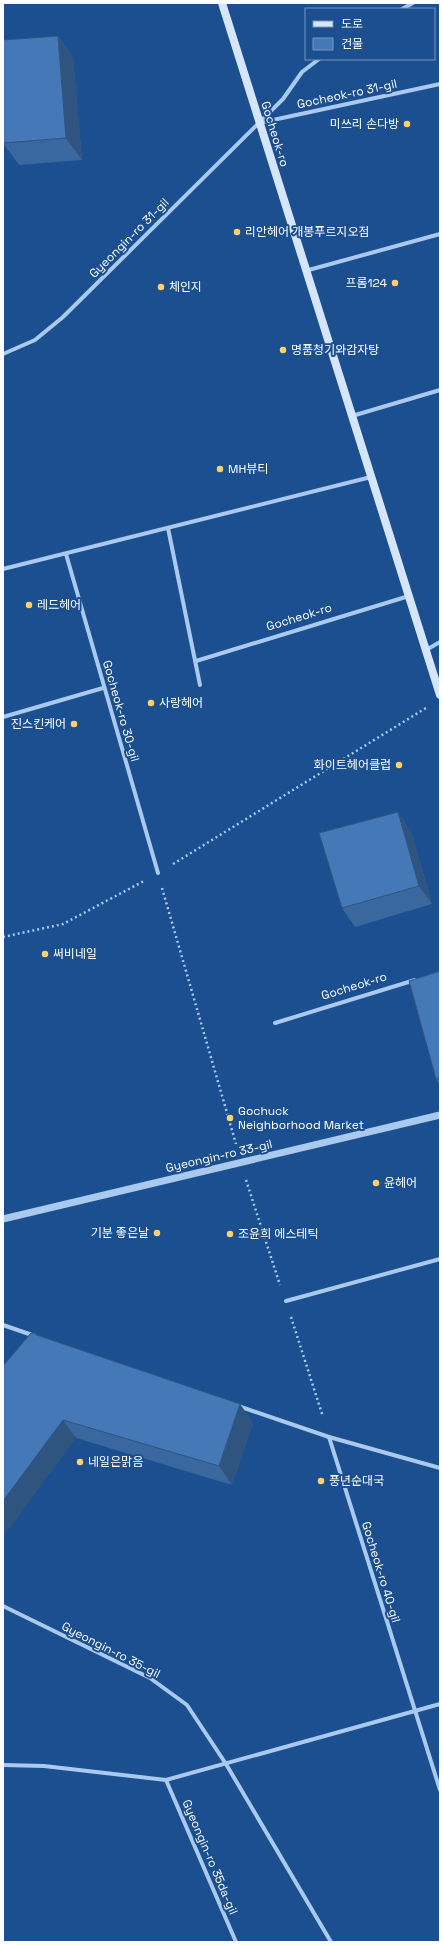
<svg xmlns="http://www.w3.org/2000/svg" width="443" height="1945" viewBox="0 0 443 1945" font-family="'Space Grotesk','Noto Sans KR',sans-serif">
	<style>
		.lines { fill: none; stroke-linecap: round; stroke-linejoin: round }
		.path { stroke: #a9c9ee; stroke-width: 2.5; stroke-dasharray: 2 3; stroke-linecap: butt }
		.minor { stroke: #a9c9ee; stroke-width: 4 }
		.tertiary { stroke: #a9c9ee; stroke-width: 7 }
		.secondary { stroke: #d6e6fa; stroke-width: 8 }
		.wall { fill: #3a679d }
		.shaded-wall { fill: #305480 }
		.building { fill: #4478b7; stroke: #305480 }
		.poi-dot { fill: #ffd166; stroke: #1b4f8f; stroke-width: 1.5 }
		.labels { text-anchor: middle; stroke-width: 4; stroke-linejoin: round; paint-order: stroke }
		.street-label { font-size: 12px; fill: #fff; stroke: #1b4f8f }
		.poi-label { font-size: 12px; fill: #fff; stroke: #1b4f8f; text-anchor: start }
	</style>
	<rect width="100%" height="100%" fill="#1b4f8f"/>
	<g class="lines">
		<!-- path -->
		<g class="path">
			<polyline points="173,864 426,708"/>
			<polyline points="162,888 236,1144"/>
			<polyline points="3,937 63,924 144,881"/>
			<polyline points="246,1180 280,1285"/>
			<polyline points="291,1317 323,1417"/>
		</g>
		<!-- minor -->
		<g class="minor">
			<polyline points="402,9 413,3"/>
			<polyline points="259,123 440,84"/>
			<polyline points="305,271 440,234"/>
			<polyline points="3,354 35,340 63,317 283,99 302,72 319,59"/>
			<polyline points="352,416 440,390"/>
			<polyline points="168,528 200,685"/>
			<polyline points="66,554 158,873"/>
			<polyline points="3,569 371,477"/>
			<polyline points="426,650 440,642"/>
			<polyline points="196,661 409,596"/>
			<polyline points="3,717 103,688"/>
			<polyline points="275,1023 415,980"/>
			<polyline points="286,1301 440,1259"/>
			<polyline points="3,1325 35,1336"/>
			<polyline points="238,1406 329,1437 440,1468"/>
			<polyline points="329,1437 440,1790"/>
			<polyline points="3,1606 150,1678 187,1705 226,1764 331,1942"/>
			<polyline points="3,1765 44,1766 166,1780 440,1704"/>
			<polyline points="166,1780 236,1942"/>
		</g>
		<!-- tertiary -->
		<polyline class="tertiary" points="3,1219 440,1115"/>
		<!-- secondary -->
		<polyline class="secondary" points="222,3 440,695"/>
	</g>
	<!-- wall -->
	<g class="wall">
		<polygon points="58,36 73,57 82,160 19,165 3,143"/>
		<polygon points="411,831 432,904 355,927 342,908"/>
		<polygon points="440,971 440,1085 436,1079"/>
		<polygon points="3,1366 240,1404 253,1423 232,1485 76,1438"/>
	</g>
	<!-- shaded-wall -->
	<g class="shaded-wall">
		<polygon points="58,36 73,57 82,160 66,138"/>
		<polygon points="398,812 411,831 432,904 419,886"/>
		<polygon points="240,1404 253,1423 232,1485 219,1466"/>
		<polygon points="63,1420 76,1438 3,1537 3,1501"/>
	</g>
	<!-- building -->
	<g class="building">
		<polygon points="58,36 66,138 3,143 3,40"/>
		<polygon points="398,812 419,886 342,908 319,833"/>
		<polygon points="440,971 440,1077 436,1079 409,981"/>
		<polygon points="31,1333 240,1404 219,1466 63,1420 3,1501 3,1366"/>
	</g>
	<!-- markers -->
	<g class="poi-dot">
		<circle cx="407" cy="124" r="4"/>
		<circle cx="237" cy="232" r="4"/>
		<circle cx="395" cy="283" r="4"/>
		<circle cx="161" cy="287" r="4"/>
		<circle cx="283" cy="350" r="4"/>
		<circle cx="220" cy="469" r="4"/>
		<circle cx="29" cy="605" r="4"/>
		<circle cx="151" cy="703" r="4"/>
		<circle cx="74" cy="724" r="4"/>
		<circle cx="399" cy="765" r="4"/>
		<circle cx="45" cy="954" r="4"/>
		<circle cx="230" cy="1118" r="4"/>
		<circle cx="376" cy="1183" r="4"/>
		<circle cx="157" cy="1233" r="4"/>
		<circle cx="230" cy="1234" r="4"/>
		<circle cx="80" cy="1462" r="4"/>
		<circle cx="321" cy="1481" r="4"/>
	</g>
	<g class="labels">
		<!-- street labels -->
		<g class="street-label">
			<text transform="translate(347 94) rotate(-12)" y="4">Gocheok-ro 31-gil</text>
			<text transform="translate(275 134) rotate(73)" y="4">Gocheok-ro</text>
			<text transform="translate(129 238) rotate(-45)" y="4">Gyeongin-ro 31-gil</text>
			<text transform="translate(299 617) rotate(-17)" y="4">Gocheok-ro</text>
			<text transform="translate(121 711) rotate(74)" y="4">Gocheok-ro 30-gil</text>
			<text transform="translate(354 986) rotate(-17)" y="4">Gocheok-ro</text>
			<text transform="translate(219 1156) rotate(-13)" y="4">Gyeongin-ro 33-gil</text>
			<text transform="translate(381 1572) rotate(73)" y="4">Gocheok-ro 40-gil</text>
			<text transform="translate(111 1650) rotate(27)" y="4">Gyeongin-ro 35-gil</text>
			<text transform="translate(210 1857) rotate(67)" y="4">Gyeongin-ro 35da-gil</text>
		</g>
		<!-- poi labels -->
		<g class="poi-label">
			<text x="399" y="128" text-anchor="end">미쓰리 손다방</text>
			<text x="245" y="236">리안헤어 개봉푸르지오점</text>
			<text x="387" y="287" text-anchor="end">프롬124</text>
			<text x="169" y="291">체인지</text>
			<text x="291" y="354">명품청기와감자탕</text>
			<text x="228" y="473">MH뷰티</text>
			<text x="37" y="609">레드헤어</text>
			<text x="159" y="707">사랑헤어</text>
			<text x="66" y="728" text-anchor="end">진스킨케어</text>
			<text x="391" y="769" text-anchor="end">화이트헤어클럽</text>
			<text x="53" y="958">써비네일</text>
			<text x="238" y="1115">Gochuck<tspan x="238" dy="14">Neighborhood Market</tspan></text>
			<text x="384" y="1187">윤헤어</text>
			<text x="149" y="1237" text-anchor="end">기분 좋은날</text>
			<text x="238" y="1238">조윤희 에스테틱</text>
			<text x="88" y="1466">네일은맑음</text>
			<text x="329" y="1485">풍년순대국</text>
		</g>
	</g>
	<!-- border -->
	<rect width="443" height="1945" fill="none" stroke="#ffffff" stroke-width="8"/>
	<!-- legend -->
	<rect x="305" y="8" width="130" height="52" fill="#1b4f8f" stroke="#7695bc"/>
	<rect x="313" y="21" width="20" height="6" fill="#d6e6fa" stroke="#7695bc"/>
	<text x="341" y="28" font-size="12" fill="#ffffff">도로</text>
	<rect x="313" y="38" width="20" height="12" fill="#4478b7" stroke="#7695bc"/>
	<text x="341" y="48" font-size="12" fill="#ffffff">건물</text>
</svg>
